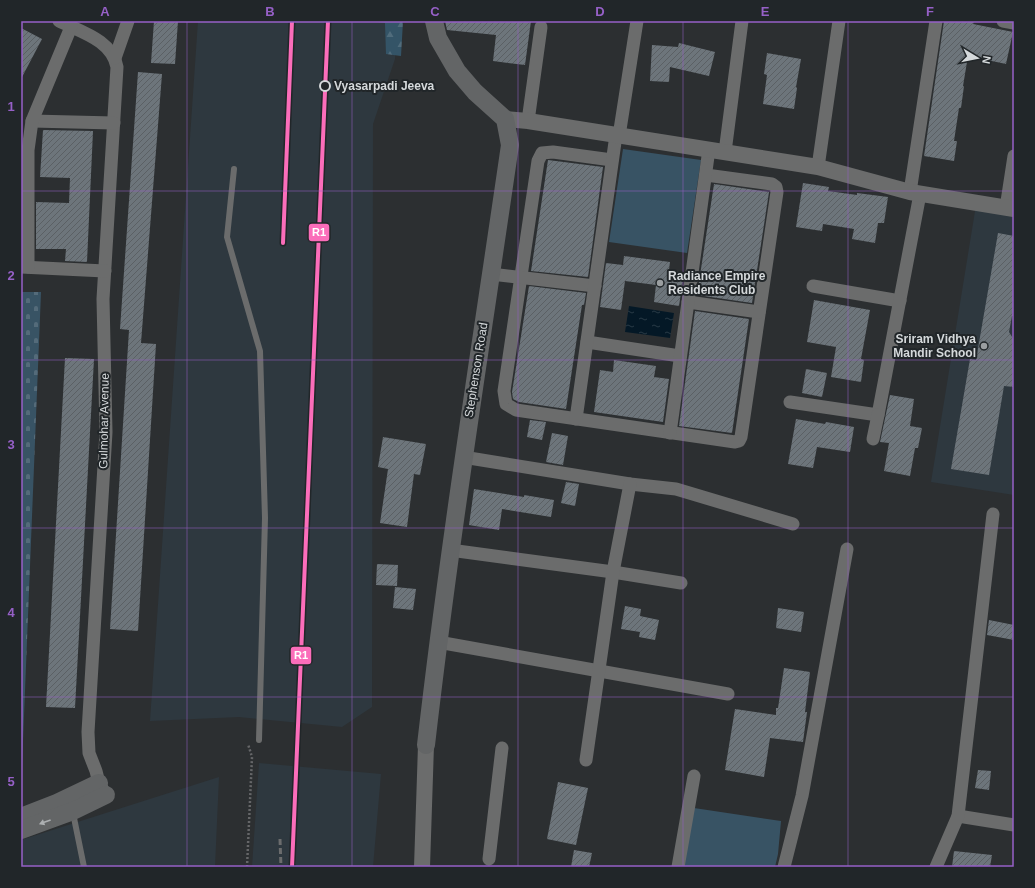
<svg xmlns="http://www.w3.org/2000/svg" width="1035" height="888" viewBox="0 0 1035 888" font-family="Helvetica,sans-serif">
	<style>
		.built { fill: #2e383f }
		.green { fill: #385364 }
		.forest { fill: url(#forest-firs) }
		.cemetery { fill: url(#cemetery-stones) }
		.water { fill: url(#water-ripples) }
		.building { fill: url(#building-hatch) }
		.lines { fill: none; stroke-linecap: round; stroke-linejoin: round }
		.path { stroke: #656668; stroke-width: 2.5; stroke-dasharray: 2 2; stroke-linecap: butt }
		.service { stroke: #6b6c6c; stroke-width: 6 }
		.minor { stroke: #6b6c6c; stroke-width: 13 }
		.tertiary { stroke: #6b6c6c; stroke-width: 16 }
		.secondary { stroke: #636566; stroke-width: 18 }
		.rail { stroke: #6b6c6d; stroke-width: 3; stroke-dasharray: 6 3; stroke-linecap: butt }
		.rail-1-casing { stroke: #212629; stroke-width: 7 }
		.rail-1 { stroke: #fb6dba; stroke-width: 4 }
		.oneway { fill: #adb0b2 }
		.grid { fill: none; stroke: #9660c7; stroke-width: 1; stroke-opacity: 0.55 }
		.stop-dot { fill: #212629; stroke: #d5d9db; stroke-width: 2 }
		.poi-dot { fill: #9a9ea0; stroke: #212629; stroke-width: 1.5 }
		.labels { text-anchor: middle; stroke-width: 4; stroke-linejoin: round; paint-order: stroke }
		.stop-label { font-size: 12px; font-weight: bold; fill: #d5d9db; stroke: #212629; text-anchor: start }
		.poi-label { font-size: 12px; font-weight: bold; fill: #d5d9db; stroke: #212629; text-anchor: start }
		.street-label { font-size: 12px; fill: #d5d9db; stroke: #212629 }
		.line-badge { stroke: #212629; stroke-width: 1.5 }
		.badge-label { font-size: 11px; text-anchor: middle; font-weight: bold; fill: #fff }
		.neatline { fill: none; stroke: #9660c7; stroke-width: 1.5 }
		.grid-label { font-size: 13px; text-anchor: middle; font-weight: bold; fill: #9660c7 }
	</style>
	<defs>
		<pattern id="forest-firs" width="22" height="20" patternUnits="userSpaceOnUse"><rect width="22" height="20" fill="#345467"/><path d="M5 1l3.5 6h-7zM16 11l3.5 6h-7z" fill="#506c7c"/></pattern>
		<pattern id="cemetery-stones" width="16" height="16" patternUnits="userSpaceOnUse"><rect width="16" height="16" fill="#385364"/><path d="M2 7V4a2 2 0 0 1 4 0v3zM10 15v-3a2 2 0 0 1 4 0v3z" fill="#546b7a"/></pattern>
		<pattern id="water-ripples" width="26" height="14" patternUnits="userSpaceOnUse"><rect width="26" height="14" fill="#041826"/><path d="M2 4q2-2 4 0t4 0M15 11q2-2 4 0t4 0" fill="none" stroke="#283945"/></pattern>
		<pattern id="building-hatch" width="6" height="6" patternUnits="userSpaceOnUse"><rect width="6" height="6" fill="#6d757b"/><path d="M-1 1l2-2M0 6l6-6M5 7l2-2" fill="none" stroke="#5b6064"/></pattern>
	</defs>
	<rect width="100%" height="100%" fill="#2c2f31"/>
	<!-- built -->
	<g class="built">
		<polygon points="198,21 397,21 395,59 373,124 372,707 342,727 239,717 150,721"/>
		<polygon points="976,205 1014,210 1014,495 931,482"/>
		<polygon points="259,763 381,774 373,867 252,867"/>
		<polygon points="219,777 215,867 21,867 21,840"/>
	</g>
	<!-- green -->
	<g class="green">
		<polygon points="623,149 701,160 687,253 609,242"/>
		<polygon points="694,808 781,821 778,854 775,867 682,867"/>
	</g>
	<!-- forest -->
	<polygon class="forest" points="371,21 403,21 401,56 386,54 385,23"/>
	<!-- cemetery -->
	<polygon class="cemetery" points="21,292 41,292 21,790"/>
	<!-- water -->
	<polygon class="water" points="629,306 674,313 670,338 625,332"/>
	<!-- building -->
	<g class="building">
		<polygon points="154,21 178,21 175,64 151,63"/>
		<polygon points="445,21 531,21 525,65 493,61 496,35 447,30"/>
		<polygon points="944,21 966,21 974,22 973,24 1013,32 1006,64 968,56 963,86 964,86 961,108 959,108 954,141 957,141 954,161 924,156"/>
		<polygon points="21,28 42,39 21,79"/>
		<polygon points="679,43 715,52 709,76 670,67 669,82 650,81 652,45 678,47"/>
		<polygon points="767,53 801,59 796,87 797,88 794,109 763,104 767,75 764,74"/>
		<polygon points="138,72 162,74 141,343 156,344 138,631 110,629 129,330 120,329"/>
		<polygon points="43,130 93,131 87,262 65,261 66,249 36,249 36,202 69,203 70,178 40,177"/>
		<polygon points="548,160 603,167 588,277 531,271"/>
		<polygon points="803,183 829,187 828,191 857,195 857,193 888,197 884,223 878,223 875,243 852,239 854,229 823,224 822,231 796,227"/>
		<polygon points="714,184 769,192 752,303 697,295"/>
		<polygon points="998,233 1014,236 1014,316 1012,316 1009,332 1014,340 1014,387 1004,386 989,475 951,469 970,359 976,360"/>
		<polygon points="624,256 670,262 669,270 684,273 679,306 654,302 656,285 625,281 621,310 600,307 606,263 623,265"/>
		<polygon points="529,286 586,293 584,305 582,305 566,409 519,402 513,399 512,392"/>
		<polygon points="814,300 870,310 861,359 864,360 861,382 831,377 836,347 807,342"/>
		<polygon points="695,311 749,319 732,433 679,426"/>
		<polygon points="65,358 94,359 75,708 46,707"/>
		<polygon points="614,360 656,366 654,377 669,379 663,422 594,412 600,370 613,372"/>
		<polygon points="806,369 827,373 822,397 802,393"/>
		<polygon points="890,395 914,399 910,426 922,428 918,448 915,448 910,476 884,471 889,443 880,442"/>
		<polygon points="796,419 825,424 826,422 854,427 850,452 817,447 813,468 788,464"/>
		<polygon points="530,420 546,422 542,440 527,437"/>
		<polygon points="552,433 568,436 563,465 546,462"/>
		<polygon points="383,437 426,444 420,475 414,474 407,527 380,523 388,469 378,467"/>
		<polygon points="566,482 579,484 575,506 561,503"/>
		<polygon points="474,489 524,497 524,495 554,500 551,517 502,509 499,530 469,525"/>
		<polygon points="377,564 398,565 397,586 376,585"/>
		<polygon points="395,587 416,589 413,610 393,608"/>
		<polygon points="625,606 641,609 640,616 659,620 655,640 639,637 640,632 621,629"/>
		<polygon points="778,608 804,612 801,632 776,628"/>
		<polygon points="989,620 1014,625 1014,640 987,635"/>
		<polygon points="784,668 810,672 805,712 807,712 803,742 770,738 764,777 725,770 735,709 776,715 776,708 778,708"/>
		<polygon points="978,770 991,771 989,790 975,788"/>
		<polygon points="558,782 588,788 576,845 547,839"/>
		<polygon points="574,850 592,853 589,867 571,867"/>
		<polygon points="954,851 992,855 990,867 952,867"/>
	</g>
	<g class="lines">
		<!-- path -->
		<polyline class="path" points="247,867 252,757 248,744"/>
		<!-- service -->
		<g class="service">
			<polyline points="234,169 227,237 260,351 265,518 259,740"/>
			<polyline points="73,813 84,867"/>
		</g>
		<!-- minor -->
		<g class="minor">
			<path d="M59,21c22,11 53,19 58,46l-14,232 3,133 -18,300 1,21 7,18 3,12 4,7"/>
			<polyline points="1003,21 1014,23"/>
			<polyline points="115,58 128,21"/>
			<polyline points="32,121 114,123"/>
			<polyline points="528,121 541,27"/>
			<polyline points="619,136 637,21"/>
			<polyline points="725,152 742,21"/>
			<polyline points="612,160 553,152 542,153 538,161 504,391 506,404 516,410 735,442 739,441 741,437 777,192 776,187 772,184 706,175"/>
			<polyline points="818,167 839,21"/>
			<polyline points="910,192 936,21"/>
			<polyline points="1006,208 1014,156"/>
			<polyline points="21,267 105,271"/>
			<polyline points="28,267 28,150 32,121 71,27"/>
			<polyline points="491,274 595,286"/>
			<polyline points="813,286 900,301"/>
			<polyline points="688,302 759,312"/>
			<polyline points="587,342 680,356"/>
			<polyline points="790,402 878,415 920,194"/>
			<polyline points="576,419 616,135"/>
			<polyline points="670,433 709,149"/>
			<polyline points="873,439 878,415"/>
			<polyline points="463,457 630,484 676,489 793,524"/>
			<polyline points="450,550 613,572 681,583"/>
			<polyline points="438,642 728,694"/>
			<polyline points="586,760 613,572 630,484"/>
			<polyline points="958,816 1014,825"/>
			<polyline points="489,859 502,748"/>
			<polyline points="678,867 694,776"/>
			<polyline points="784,867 802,796 847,549"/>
			<polyline points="936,867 958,816 993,514"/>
		</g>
		<!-- tertiary -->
		<g class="tertiary">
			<polyline points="505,119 528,121 818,167 910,192 1014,209"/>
			<polyline points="422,867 426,745"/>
		</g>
		<!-- secondary -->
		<g class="secondary">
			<path d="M426,745c23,-201 55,-400 84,-600l-5,-26 -30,-27 -18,-21 -19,-33 -4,-17"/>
			<polyline points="21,817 57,803 99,783"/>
			<polyline points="21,830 73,811 106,795"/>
		</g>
		<!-- rail -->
		<g class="rail">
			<polyline points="280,839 281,867"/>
			<polyline points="293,840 294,867"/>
		</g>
		<!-- rail-1 casing -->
		<g class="rail-1-casing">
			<g id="rail-1">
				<polyline points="283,243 292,21"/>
				<polyline points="292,867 328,21"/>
			</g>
		</g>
		<!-- rail-1 -->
		<use href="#rail-1" class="rail-1"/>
	</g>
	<!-- one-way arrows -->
	<defs><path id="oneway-solid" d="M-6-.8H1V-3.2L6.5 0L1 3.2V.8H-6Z"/></defs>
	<use class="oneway" href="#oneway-solid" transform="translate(45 822) rotate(160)"/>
	<!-- grid -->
	<path class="grid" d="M187,21v846M352,21v846M518,21v846M683,21v846M848,21v846M21,191h993M21,360h993M21,528h993M21,697h993"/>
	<!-- markers -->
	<circle class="stop-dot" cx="325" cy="86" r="5"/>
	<g class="poi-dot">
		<circle cx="660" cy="283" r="4"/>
		<circle cx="984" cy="346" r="4"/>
	</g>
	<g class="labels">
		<!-- stop labels -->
		<g class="stop-label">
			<text x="334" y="90">Vyasarpadi Jeeva</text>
		</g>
		<!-- poi labels -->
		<g class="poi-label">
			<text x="668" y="280">Radiance Empire<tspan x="668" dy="14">Residents Club</tspan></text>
			<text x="976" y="343" text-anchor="end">Sriram Vidhya<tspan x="976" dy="14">Mandir School</tspan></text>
		</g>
		<!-- street labels -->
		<g class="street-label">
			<text transform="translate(476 370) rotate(-81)" y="4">Stephenson Road</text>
			<text transform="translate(104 421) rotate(-89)" y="4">Gulmohar Avenue</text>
		</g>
	</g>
	<g class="line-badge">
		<rect x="308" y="223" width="22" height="19" rx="4" fill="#fb6dba"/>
		<rect x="290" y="646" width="22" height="19" rx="4" fill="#fb6dba"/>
	</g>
	<g class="badge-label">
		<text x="319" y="236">R1</text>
		<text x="301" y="659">R1</text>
	</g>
	<!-- border -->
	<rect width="1035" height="888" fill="none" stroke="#212629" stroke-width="44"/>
	<!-- north arrow -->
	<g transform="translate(977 58) rotate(100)" stroke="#212629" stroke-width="3" paint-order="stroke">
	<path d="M0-3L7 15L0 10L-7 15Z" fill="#d5d9db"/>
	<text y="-6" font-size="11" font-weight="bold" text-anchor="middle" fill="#d5d9db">N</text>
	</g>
	<rect x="22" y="22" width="991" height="844" class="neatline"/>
	<g class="grid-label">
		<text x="105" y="16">A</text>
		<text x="270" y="16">B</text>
		<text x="435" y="16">C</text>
		<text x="600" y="16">D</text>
		<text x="765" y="16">E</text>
		<text x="930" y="16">F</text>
		<text x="11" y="111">1</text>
		<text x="11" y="280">2</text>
		<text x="11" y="449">3</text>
		<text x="11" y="617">4</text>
		<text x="11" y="786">5</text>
	</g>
</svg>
